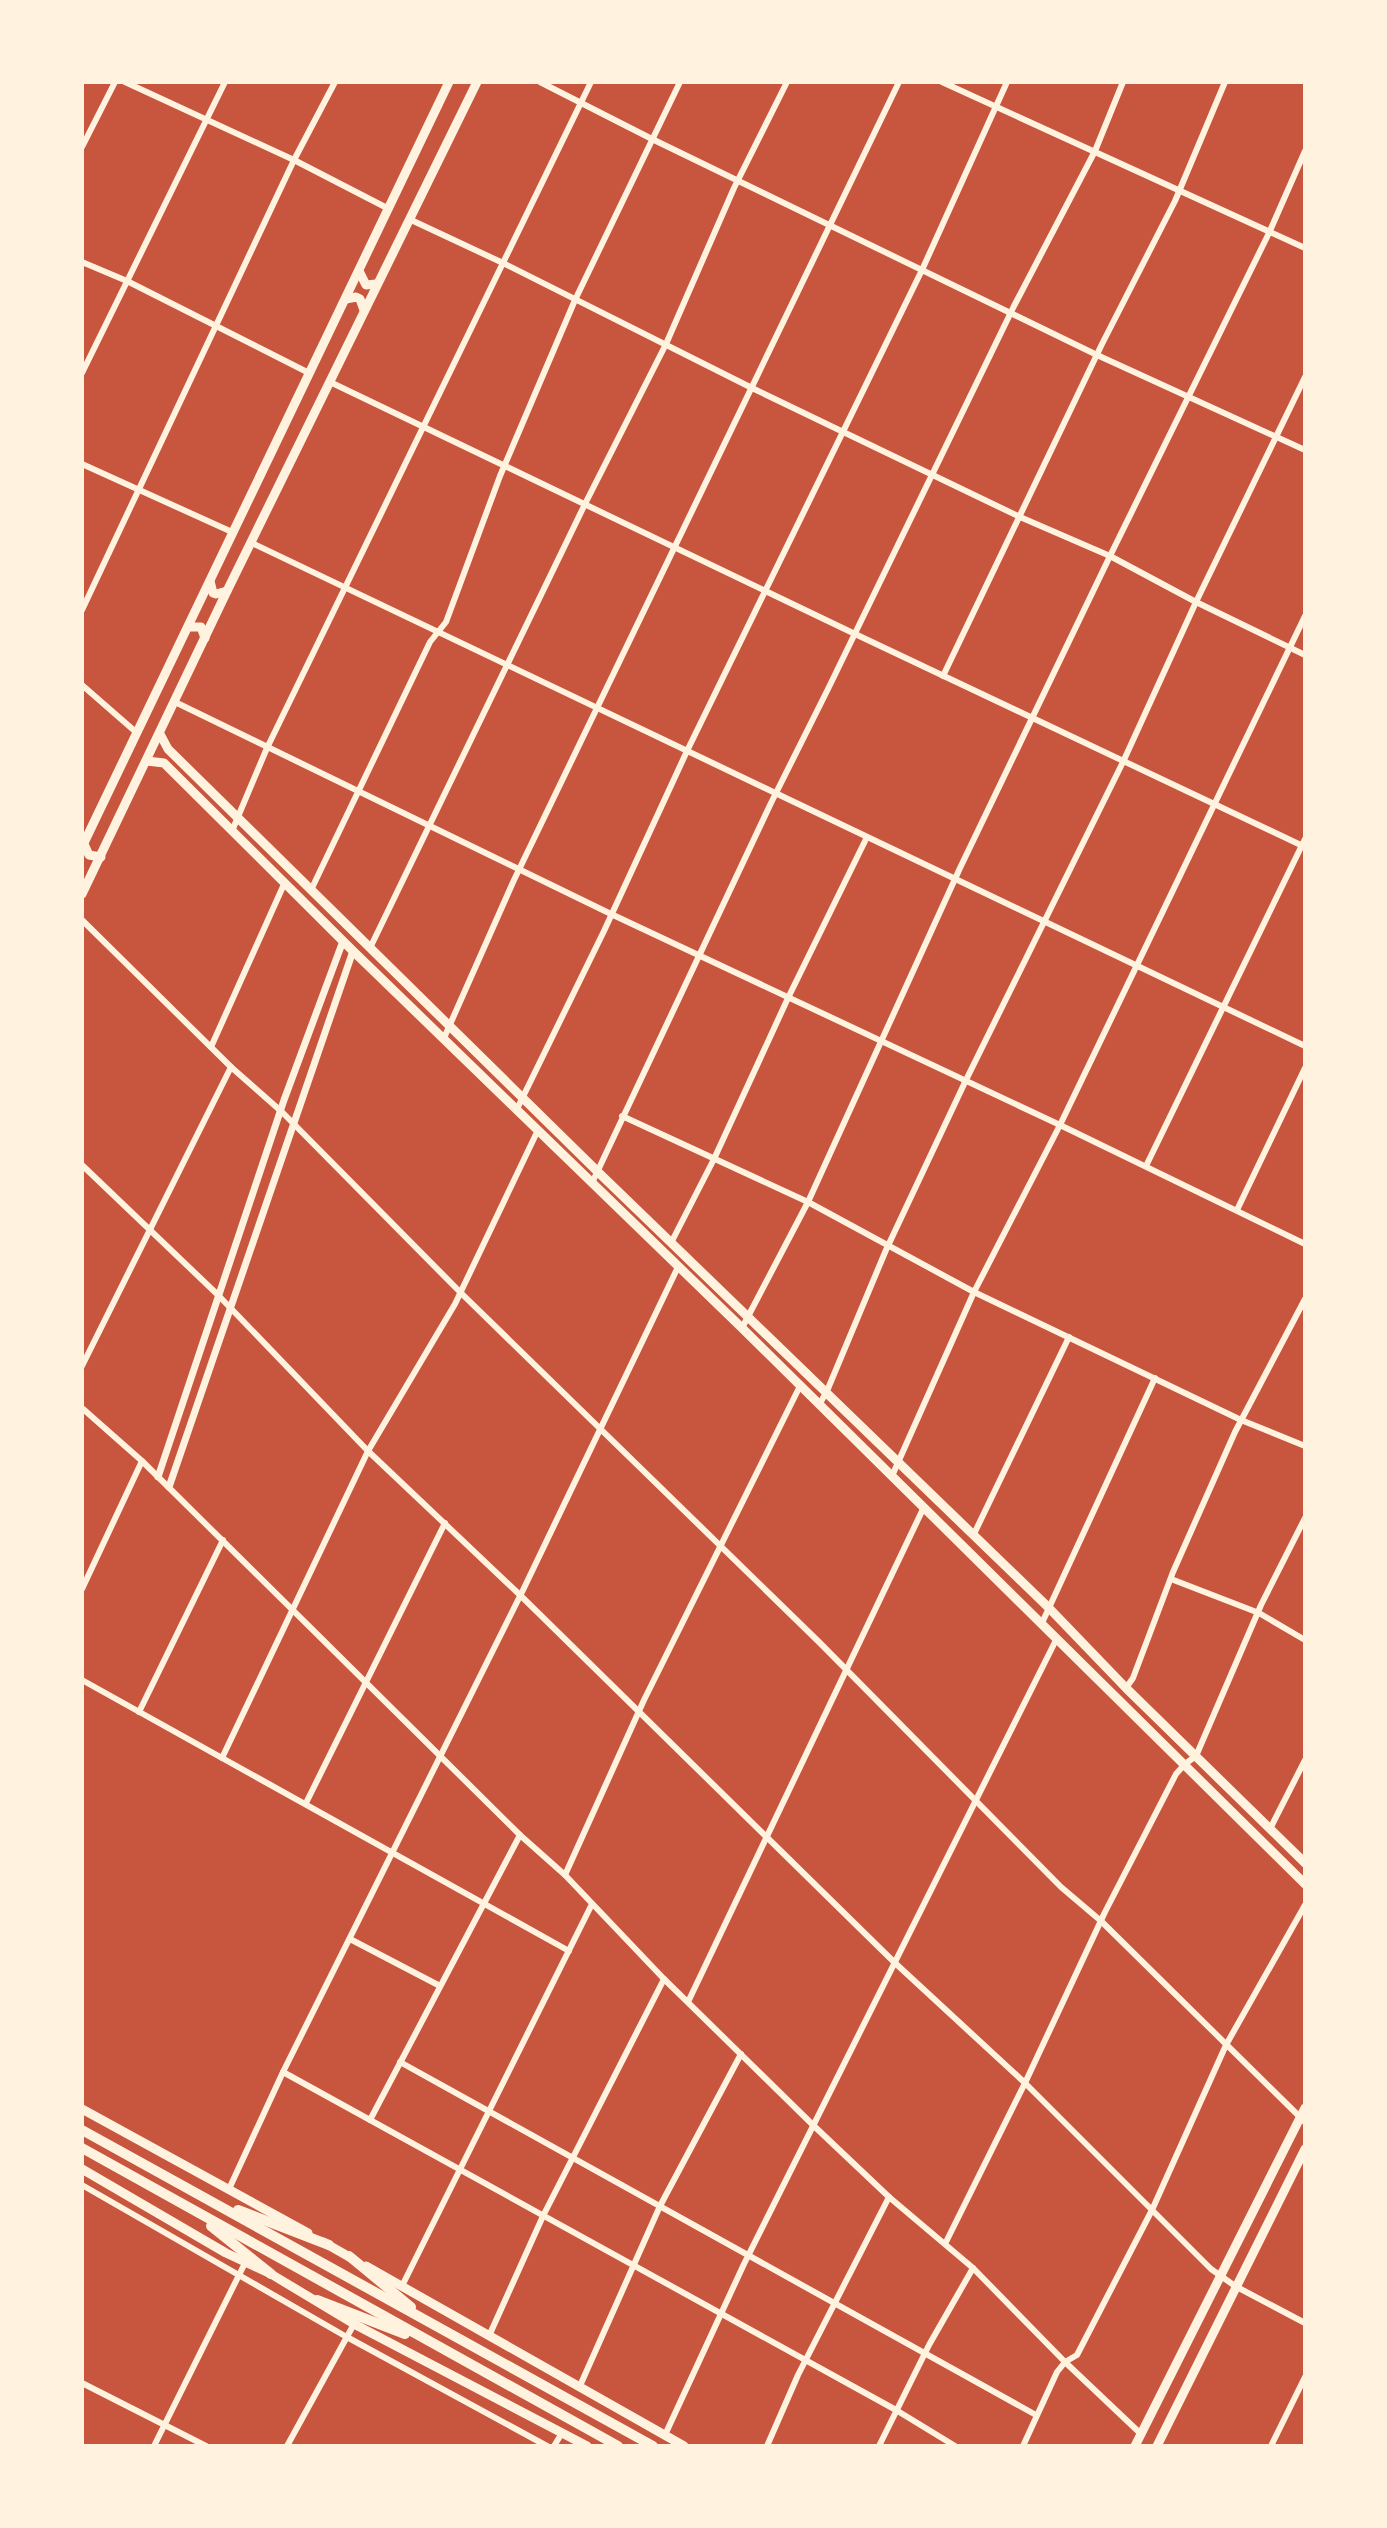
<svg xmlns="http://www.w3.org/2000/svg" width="1387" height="2528" viewBox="0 0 1387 2528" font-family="'Work Sans',sans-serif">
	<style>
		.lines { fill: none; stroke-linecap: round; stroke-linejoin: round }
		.minor { stroke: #fff3e0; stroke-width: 6 }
		.tertiary { stroke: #fff3e0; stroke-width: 7 }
		.secondary { stroke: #fff3e0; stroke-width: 9 }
		.trunk { stroke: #fff3e0; stroke-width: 10 }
	</style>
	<rect width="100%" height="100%" fill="#c8553d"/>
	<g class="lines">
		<!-- minor -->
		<g class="minor">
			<polyline points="125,82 294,160 389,209"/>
			<polyline points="540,82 652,139 1097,355 1305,450"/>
			<polyline points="942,82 1305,248"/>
			<polyline points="82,147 115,82"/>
			<polyline points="409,219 503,263 752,388 1020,517 1110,556 1196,602 1305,655"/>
			<polyline points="82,262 127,281 309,373"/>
			<polyline points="82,373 225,82"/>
			<polyline points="330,382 853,633 1305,847"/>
			<polyline points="82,464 232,532"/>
			<polyline points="252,543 1305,1046"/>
			<polyline points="82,610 294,160 335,82"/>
			<polyline points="943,676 1102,344 1175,201 1225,82"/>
			<polyline points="82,685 137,733"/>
			<polyline points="175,702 611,914 1060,1125 1305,1244"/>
			<polyline points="232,831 267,748 591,82"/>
			<polyline points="311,890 430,642 446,622 500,476 575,300 680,82"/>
			<polyline points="82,920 231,1067 282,1112 461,1293 820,1643 1061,1887 1101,1921 1305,2122"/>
			<polyline points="370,948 585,504 666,344 734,188 787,82"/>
			<polyline points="444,1038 514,880 899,82"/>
			<polyline points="211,1047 285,882"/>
			<polyline points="517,1109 604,931 687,751 922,270 1007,82"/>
			<polyline points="622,1116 808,1202 974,1292 1241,1420 1305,1446"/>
			<polyline points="82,1165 218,1295 368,1451 520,1595 894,1962 1025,2083 1211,2269 1235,2286 1305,2323"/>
			<polyline points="1146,1166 1305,839"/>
			<polyline points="592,1183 771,803 828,689 1014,306 1095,151 1123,82"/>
			<polyline points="1237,1210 1305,1068"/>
			<polyline points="671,1243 714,1159 788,998 867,837"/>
			<polyline points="742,1328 808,1202 960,868 1110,556 1269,233 1305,151"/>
			<polyline points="82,1366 231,1067"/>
			<polyline points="819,1405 827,1391 886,1250 966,1080 1123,762 1196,602 1305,377"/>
			<polyline points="82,1408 142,1461 520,1835 565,1875 664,1979 814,2126 889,2197 973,2268 1065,2362 1141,2434"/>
			<polyline points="892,1476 974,1292 1060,1125 1305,616"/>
			<polyline points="973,1536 1069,1337"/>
			<polyline points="1171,1579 1259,1613 1305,1640"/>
			<polyline points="82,1589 142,1461"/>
			<polyline points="1042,1623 1155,1378"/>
			<polyline points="82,1680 569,1951"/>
			<polyline points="1126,1688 1133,1678 1173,1572 1235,1432 1305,1299"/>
			<polyline points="139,1712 223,1540"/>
			<polyline points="222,1758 368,1451 455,1304 538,1130"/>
			<polyline points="306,1803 445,1523"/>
			<polyline points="1270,1829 1305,1760"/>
			<polyline points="565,1875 644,1700 800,1386"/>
			<polyline points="350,1939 440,1986"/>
			<polyline points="688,2002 923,1509"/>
			<polyline points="400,2062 1036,2415"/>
			<polyline points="283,2072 896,2410 955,2446"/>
			<polyline points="370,2120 520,1835"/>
			<polyline points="82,2185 345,2336 547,2446"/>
			<polyline points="229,2189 283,2072 524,1588 678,1267"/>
			<polyline points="945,2244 1025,2083 1105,1912 1176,1774 1185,1764 1196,1756 1261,1605 1305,1518"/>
			<polyline points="402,2286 592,1904"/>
			<polyline points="489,2336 543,2216 664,1979"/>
			<polyline points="82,2383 206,2446"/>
			<polyline points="579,2388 660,2206 741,2054"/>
			<polyline points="665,2435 744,2264 1057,1638"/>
			<polyline points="154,2446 245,2263"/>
			<polyline points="287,2446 354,2324"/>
			<polyline points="554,2446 562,2433"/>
			<polyline points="767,2446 798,2375 889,2197"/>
			<polyline points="879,2446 929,2345 973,2268"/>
			<polyline points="1023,2446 1057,2372 1065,2362 1077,2355 1152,2210 1226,2045 1305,1905"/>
			<polyline points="1271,2446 1305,2377"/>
		</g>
		<!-- tertiary -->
		<g class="tertiary">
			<polyline points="158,1477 284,1100 343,941"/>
			<polyline points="169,1487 353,951"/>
		</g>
		<!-- secondary -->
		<g class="secondary">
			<polyline points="359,271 366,285 376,284"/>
			<polyline points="346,299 356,297 360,299 364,310"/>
			<polyline points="210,581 213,593 216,594 227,591"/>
			<polyline points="188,627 201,627 205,638"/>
			<polyline points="160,734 168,749 597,1171 1049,1608 1126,1688 1305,1863"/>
			<polyline points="147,761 164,763 353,951 742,1328 1305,1884"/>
			<polyline points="84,844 89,855 101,857"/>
			<polyline points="82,847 449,82"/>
			<polyline points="82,894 227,591 477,82"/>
			<polyline points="82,2109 308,2233"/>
			<polyline points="82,2169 226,2253 271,2274 354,2324 587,2446"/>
			<polyline points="323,2242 353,2259"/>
			<polyline points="366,2266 684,2446"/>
			<polyline points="1135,2446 1305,2108"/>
			<polyline points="1157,2446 1305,2149"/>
		</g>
		<!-- trunk -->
		<g class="trunk">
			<polyline points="82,2130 653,2446"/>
			<polyline points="82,2148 618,2446"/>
			<polyline points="238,2210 329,2245"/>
			<polyline points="211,2226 271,2274"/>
			<polyline points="349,2256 411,2307"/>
			<polyline points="317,2300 405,2334"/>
		</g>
	</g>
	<!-- border -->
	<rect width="1387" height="2528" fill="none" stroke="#fff3e0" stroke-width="168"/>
</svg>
